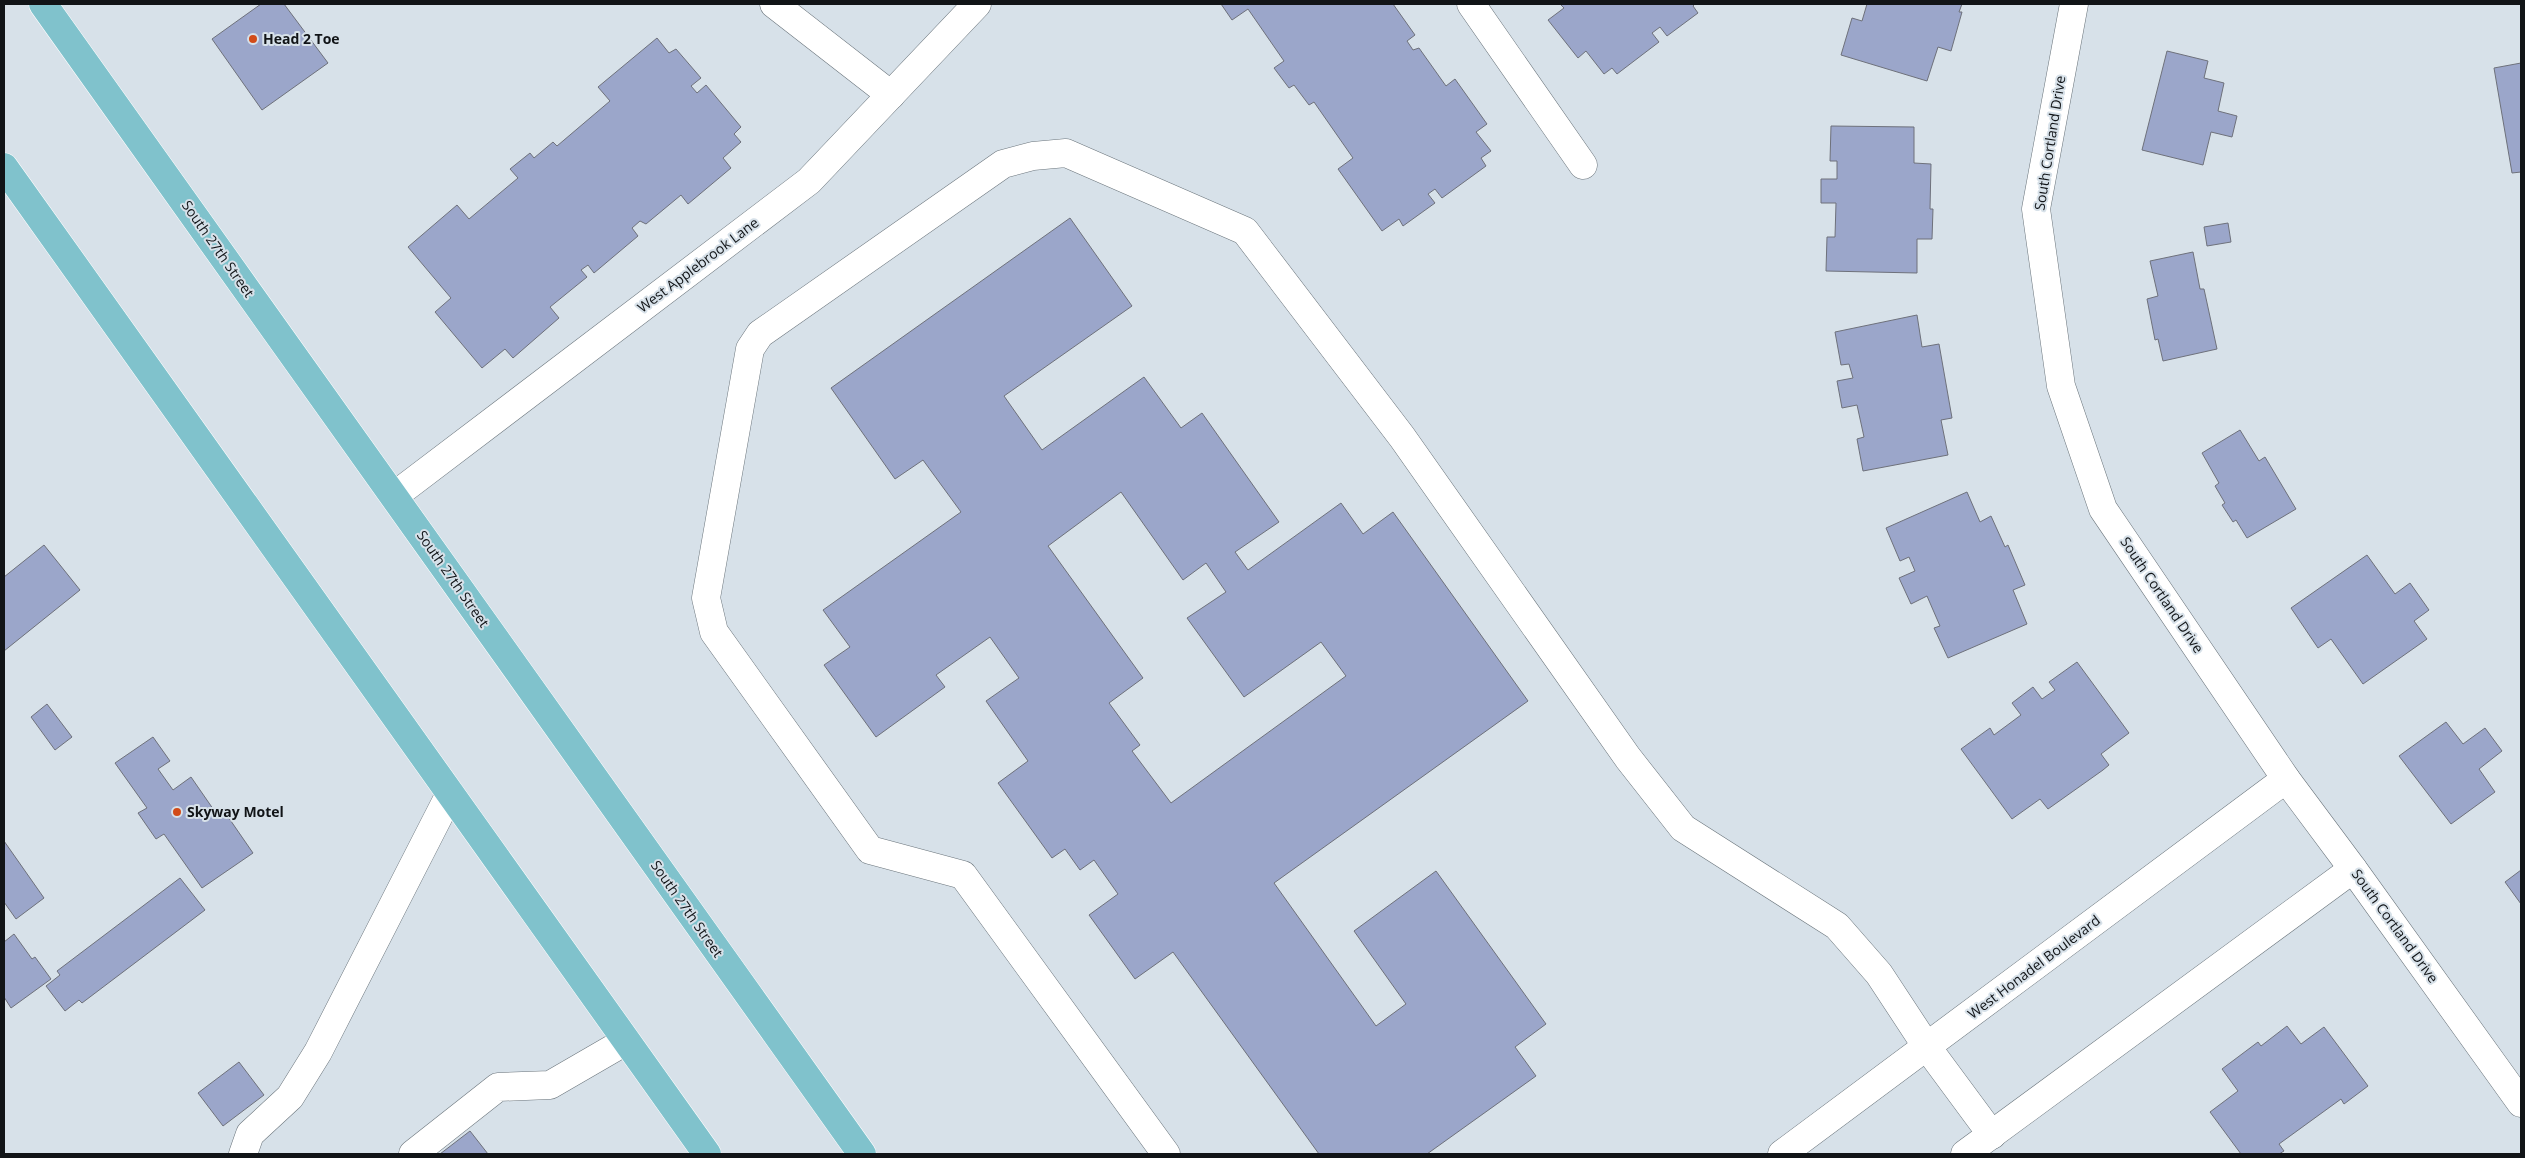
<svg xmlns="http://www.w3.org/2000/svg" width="2525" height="1158" viewBox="0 0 2525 1158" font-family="'Open Sans',sans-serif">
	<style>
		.building { fill: #9ba6ca; stroke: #6e717b; fill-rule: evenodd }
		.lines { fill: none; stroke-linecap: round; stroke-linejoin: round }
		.minor-casing { stroke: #6b757c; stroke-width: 29 }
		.major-casing { stroke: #fff; stroke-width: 29 }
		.minor { stroke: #fff; stroke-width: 28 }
		.major { stroke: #80c2cc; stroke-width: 28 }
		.poi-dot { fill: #d24b18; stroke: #d7e1e9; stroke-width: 2 }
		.labels { text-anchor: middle; stroke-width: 4; stroke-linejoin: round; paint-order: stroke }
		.poi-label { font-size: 14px; font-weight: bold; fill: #111417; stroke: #d7e1e9; text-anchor: start }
		.street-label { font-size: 14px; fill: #111417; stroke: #d7e1e9 }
	</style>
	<rect width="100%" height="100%" fill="#d7e1e9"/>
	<!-- building -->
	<g class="building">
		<polygon points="261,4 284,4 328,63 262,110 212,39"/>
		<polygon points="1221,4 1393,4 1415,35 1407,41 1413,50 1419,48 1446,86 1455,79 1487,124 1476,132 1491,151 1481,158 1486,166 1442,198 1435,189 1428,194 1435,203 1403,226 1399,219 1382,231 1338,169 1353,158 1314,102 1309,105 1294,85 1289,88 1274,68 1284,61 1248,9 1232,20"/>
		<polygon points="1560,4 1695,4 1693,6 1698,13 1667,36 1660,27 1652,33 1659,42 1617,74 1612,68 1604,74 1586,51 1578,58 1548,20 1564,8"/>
		<polygon points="1867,4 1962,4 1959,12 1962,12 1951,51 1938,47 1927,81 1841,55 1852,18 1862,21"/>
		<polygon points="657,38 669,53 676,49 701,78 691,86 697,93 706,85 741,127 734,134 741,142 723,158 731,168 688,204 681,195 646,224 640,221 632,228 638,236 594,273 588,265 581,270 587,277 550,307 559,318 513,358 505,349 482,368 435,312 451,298 408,247 457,205 469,219 518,178 510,169 530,153 534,158 553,142 557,146 610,101 598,87"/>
		<polygon points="2167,51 2208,61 2204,78 2224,83 2218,111 2237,116 2232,137 2211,132 2203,165 2142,150"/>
		<polygon points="2521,63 2521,172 2512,173 2494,68"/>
		<polygon points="1831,126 1914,127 1914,163 1931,164 1930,209 1933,209 1932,239 1917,239 1917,273 1826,271 1827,237 1835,237 1836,203 1821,203 1821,179 1837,179 1837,161 1830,161"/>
		<path d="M1070,218l62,88 -128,90 38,54 102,-73 37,51 21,-15 77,109 -44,30 13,18 93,-67 22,31 30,-22 135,189 -254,182 102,143 30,-22 -52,-73 82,-60 110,153 -31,23 21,29 -109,78h-108l-146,-202 -38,27 -46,-64 29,-21 -24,-34 -14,10 -15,-21 -13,9 -54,-75 30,-22 -42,-60 33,-23 -29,-41 -54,38 9,12 -69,50 -52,-72 26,-18 -27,-37 138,-98 -38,-52 -28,19 -64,-91zM1121,492l62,88 23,-17 20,29 -39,26 57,79 77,-55 25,34 -175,127 -39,-52 8,-6 -31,-42 34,-25 -95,-132z"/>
		<polygon points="2228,223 2231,242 2207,246 2204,227"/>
		<polygon points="2193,252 2200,289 2204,289 2217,349 2163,361 2158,339 2155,340 2147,299 2158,296 2150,261"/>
		<polygon points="1917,315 1922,347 1939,344 1952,418 1941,420 1948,455 1863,471 1857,439 1864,437 1857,405 1842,408 1837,381 1853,378 1849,364 1841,365 1835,332"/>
		<polygon points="2240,430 2259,461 2265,457 2296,509 2247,538 2236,520 2233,522 2222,505 2225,503 2215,486 2219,483 2202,453"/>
		<polygon points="1967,492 1980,522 1991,516 2005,547 2008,545 2025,585 2013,590 2027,624 1948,658 1934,628 1940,626 1927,596 1911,604 1899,578 1915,571 1909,557 1900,561 1886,528"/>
		<polygon points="44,545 80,590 4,651 4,577"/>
		<polygon points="2367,555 2395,594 2410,583 2429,610 2414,621 2427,639 2363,684 2331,639 2318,648 2291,608"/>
		<polygon points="2077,662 2129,733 2101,754 2109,765 2103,770 2048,809 2040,799 2012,819 1961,749 1990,728 1994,735 2021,715 2012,703 2033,687 2042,699 2055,690 2049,682"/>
		<polygon points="47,704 72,737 55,750 31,717"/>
		<polygon points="2446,722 2463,744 2485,728 2502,751 2479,769 2495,792 2451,824 2399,756"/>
		<polygon points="153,737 170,761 158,769 173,790 191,777 218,816 224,811 253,853 202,888 164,834 156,839 138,813 147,808 115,763"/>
		<polygon points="4,841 44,898 16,919 4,902"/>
		<polygon points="2521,870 2521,904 2505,882"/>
		<polygon points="180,878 205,910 82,1003 79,1000 65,1011 46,986 60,975 57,971"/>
		<polygon points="14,934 32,959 35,957 51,979 11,1008 4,997 4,942"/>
		<polygon points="2287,1026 2301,1044 2324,1027 2368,1086 2344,1104 2341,1099 2279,1144 2284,1151 2279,1154 2241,1154 2210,1112 2238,1091 2222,1069 2258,1042 2261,1046"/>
		<polygon points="239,1062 264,1095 223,1126 198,1093"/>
		<polygon points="470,1131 488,1154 440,1154"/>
	</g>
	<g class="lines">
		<!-- minor casing -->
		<g class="minor-casing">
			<g id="minor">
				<polyline points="774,4 891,95"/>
				<polyline points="1471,4 1583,165"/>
				<polyline points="2074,4 2036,209 2061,386 2103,509 2286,779 2353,869 2521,1103"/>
				<polyline points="394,496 809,181 977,4"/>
				<polyline points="243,1154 250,1134 290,1097 318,1052 450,794"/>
				<polyline points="413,1154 498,1087 550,1085 626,1041"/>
				<polyline points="1166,1154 963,875 870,850 714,632 706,598 750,349 760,334 1003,164 1033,156 1066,153 1245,231 1402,437 1628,758 1683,828 1837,926 1879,974 1927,1047 1992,1135"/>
				<polyline points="1782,1154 2286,779"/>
				<polyline points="1965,1154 2353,869"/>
			</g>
		</g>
		<!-- major casing -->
		<g class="major-casing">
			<g id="major">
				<polyline points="43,4 862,1154"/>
				<polyline points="4,167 707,1154"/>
			</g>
		</g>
		<!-- minor -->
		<use href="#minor" class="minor"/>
		<!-- major -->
		<use href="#major" class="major"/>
	</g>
	<!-- markers -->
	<g class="poi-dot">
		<circle cx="253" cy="39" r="5"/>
		<circle cx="177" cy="812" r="5"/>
	</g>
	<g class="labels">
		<!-- poi labels -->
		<g class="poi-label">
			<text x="263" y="44">Head 2 Toe</text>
			<text x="187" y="817">Skyway Motel</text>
		</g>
		<!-- street labels -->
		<g class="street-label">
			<text transform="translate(2050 143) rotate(-81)" y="5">South Cortland Drive</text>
			<text transform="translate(218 249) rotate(55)" y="5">South 27th Street</text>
			<text transform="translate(698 265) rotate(-37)" y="5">West Applebrook Lane</text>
			<text transform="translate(453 579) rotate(55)" y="5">South 27th Street</text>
			<text transform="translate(2162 595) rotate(56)" y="5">South Cortland Drive</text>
			<text transform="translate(687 909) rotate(55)" y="5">South 27th Street</text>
			<text transform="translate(2395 926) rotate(54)" y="5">South Cortland Drive</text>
			<text transform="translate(2034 967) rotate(-37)" y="5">West Honadel Boulevard</text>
		</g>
	</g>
	<!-- border -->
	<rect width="2525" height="1158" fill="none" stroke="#111417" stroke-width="10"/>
</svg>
